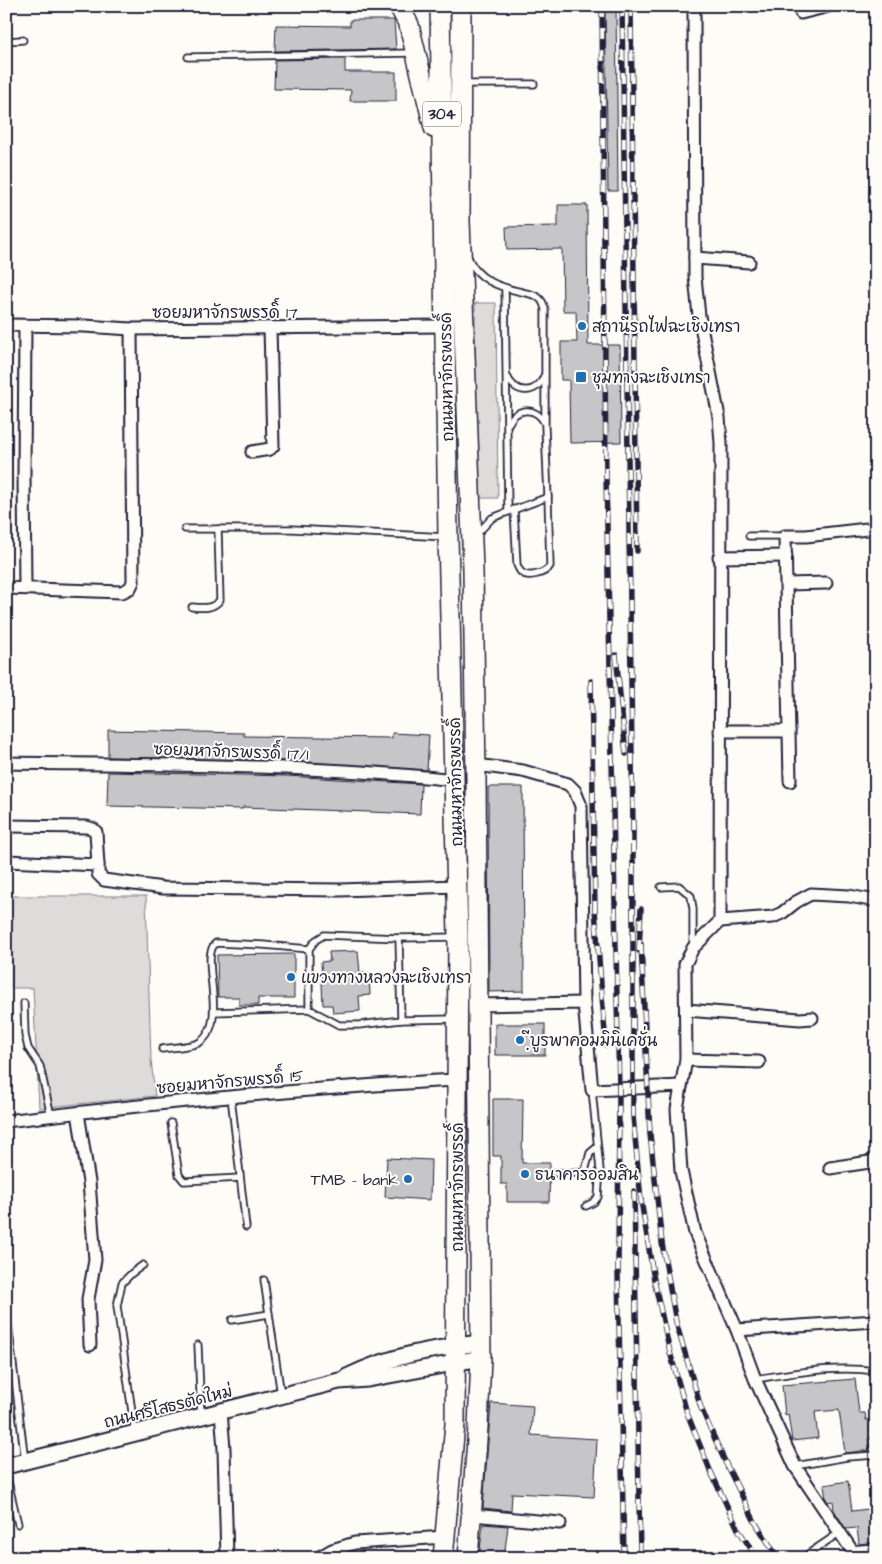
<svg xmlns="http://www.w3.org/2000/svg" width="882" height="1564" viewBox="0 0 882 1564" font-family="'Architects Daughter','Playpen Sans Thai',sans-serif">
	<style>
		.green { fill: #dddcdb; stroke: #807f8b }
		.building { fill: #c6c6c8; stroke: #22223b }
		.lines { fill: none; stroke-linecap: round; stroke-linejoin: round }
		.service-casing { stroke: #22223b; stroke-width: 9 }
		.minor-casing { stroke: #22223b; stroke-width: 15 }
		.tertiary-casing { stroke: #22223b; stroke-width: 19 }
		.primary-casing { stroke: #22223b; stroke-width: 22 }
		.service { stroke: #fdfcf7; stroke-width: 5.5 }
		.minor { stroke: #fdfcf7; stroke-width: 11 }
		.tertiary { stroke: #fdfcf7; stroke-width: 15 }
		.primary { stroke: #fdfcf7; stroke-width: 19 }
		.rail-casing { stroke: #22223b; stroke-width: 5.5 }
		.rail { stroke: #fdfcf7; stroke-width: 4; stroke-dasharray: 11; stroke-linecap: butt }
		.poi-dot { fill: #1f6fb2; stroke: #fdfcf7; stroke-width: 2 }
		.labels { text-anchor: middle; stroke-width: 4; stroke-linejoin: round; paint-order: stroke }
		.shield { fill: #fdfcf7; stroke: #646373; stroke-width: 1 }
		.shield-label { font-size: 15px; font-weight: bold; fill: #22223b }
		.street-label { font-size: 16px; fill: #22223b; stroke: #fdfcf7 }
		.poi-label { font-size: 16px; fill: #22223b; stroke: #fdfcf7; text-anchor: start }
	</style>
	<rect width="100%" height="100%" fill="#fdfcf7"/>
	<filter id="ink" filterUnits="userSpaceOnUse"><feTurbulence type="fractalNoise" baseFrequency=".02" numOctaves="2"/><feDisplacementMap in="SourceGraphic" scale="10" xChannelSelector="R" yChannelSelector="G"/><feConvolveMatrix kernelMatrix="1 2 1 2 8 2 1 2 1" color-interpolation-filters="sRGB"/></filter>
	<g filter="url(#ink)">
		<!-- green -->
		<g class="green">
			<polygon points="475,303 496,303 498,498 477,498"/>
			<polygon points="6,896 146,896 151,1060 155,1096 39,1108 33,988 6,988"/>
		</g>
		<!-- building -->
		<g class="building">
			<polygon points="605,6 616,6 618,191 608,191"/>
			<polygon points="350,20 394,20 396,49 275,51 276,25 350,26"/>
			<polygon points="345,59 345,72 396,72 396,101 350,101 351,90 274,89 275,60"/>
			<polygon points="558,205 587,205 588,345 620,345 621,442 570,443 569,380 561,380 561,342 577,342 576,311 563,311 562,249 507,250 506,227 558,226"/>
			<polygon points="108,730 244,733 244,736 392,738 392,733 429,735 427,770 287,761 108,757"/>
			<polygon points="108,772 287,776 421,784 420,814 243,807 243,809 107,806"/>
			<polygon points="488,787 523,787 524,991 489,992"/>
			<polygon points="358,951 360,973 369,973 370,995 359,996 360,1011 333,1013 332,1005 323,1005 321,962 330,961 329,952"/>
			<polygon points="294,954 294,998 258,998 258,1005 239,1005 239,997 218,997 217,955"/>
			<rect x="495" y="1024" width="50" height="31"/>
			<polygon points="493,1099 523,1099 522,1163 550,1163 549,1202 507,1202 507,1184 501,1184 501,1156 493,1156"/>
			<polygon points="387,1158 431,1160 430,1200 385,1197"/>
			<polygon points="855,1379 859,1413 865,1413 866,1420 876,1418 876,1437 868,1439 870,1450 845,1453 839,1410 815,1412 818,1438 792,1441 788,1414 785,1415 782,1385"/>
			<polygon points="491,1403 533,1406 531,1435 597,1439 594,1497 512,1493 511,1511 483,1508"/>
			<polygon points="848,1481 852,1511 876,1508 876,1542 859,1544 857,1528 846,1529 834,1510 833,1501 828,1502 826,1499 824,1485"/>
			<polygon points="483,1524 508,1526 504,1558 479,1558"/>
		</g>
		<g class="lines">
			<!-- service casing -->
			<g class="service-casing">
				<g id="service">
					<polyline points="6,41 23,40"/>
					<polyline points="188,57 413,53"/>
					<polyline points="463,84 534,84"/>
					<path d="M468,257c9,23 31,30 54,35 6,2 14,2 18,7 3,2 4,7 5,10v118l3,70 -56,21 -15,16"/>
					<polyline points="505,288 508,511"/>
					<path d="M507,376c8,19 30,19 37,0"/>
					<path d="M509,423c7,-16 27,-16 35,-1"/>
					<path d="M514,509l3,56c1,2 2,5 4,7 7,7 25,1 29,-6l-2,-69"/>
					<polyline points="185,529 292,529 446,537"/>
					<polyline points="749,536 785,536"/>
					<path d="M192,607c11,1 21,2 28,-7l-2,-71"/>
					<polyline points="661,887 679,886 691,896 693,909 693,948"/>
					<polyline points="399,938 401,1020"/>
					<polyline points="24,1003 25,1035 28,1048 40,1066 51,1116"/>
					<polyline points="309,1009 339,1025 359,1025 401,1020 455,1019"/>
					<polyline points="214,1012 309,1009 309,949 316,940 324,935 399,938 456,937"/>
					<path d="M162,1049c10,-2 31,-2 38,-7 30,-20 -2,-86 16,-99l47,2 46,4"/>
					<polyline points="231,1097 246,1227"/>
					<polyline points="171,1123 179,1175 184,1181 240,1178"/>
					<polyline points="555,1173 579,1173 585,1171 590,1153 597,1147"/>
					<polyline points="586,1206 594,1202 598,1197 600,1170 592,1090"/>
					<polyline points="264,1280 281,1395"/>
					<polyline points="6,1307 25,1461"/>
					<polyline points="232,1320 269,1314"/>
					<polyline points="198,1345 201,1416"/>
					<path d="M755,1379c40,-6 81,-14 121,-8"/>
					<polyline points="135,1433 117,1306 122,1283 132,1273 143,1265"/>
					<polyline points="795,1466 847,1457 876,1455"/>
					<polyline points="6,1473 18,1524"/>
					<polyline points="851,1549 876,1547"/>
					<polyline points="808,1554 839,1533"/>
				</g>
			</g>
			<!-- minor casing -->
			<g class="minor-casing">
				<g id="minor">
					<polyline points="694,13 695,277 699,316 719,417 721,443 720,921 693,948 685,964 686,1060 677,1109 681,1171 695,1233 737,1330 755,1379 795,1466 857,1558"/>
					<polyline points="801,13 829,6"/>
					<polyline points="695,258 749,262"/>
					<polyline points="6,325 84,326 131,329 445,326"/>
					<polyline points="25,326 24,475 25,588"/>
					<polyline points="252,452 270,449 273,446 270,328"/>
					<polyline points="719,557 786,556"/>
					<polyline points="787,584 826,583"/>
					<polyline points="6,588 122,592 130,588 133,582 131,329"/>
					<polyline points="720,731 789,731"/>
					<path d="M6,763c150,2 300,1 449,17"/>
					<polyline points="476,765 523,771 568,784 575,791 581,806 584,1003"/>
					<polyline points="790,781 785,536 806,536 876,528"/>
					<polyline points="6,826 87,827 93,829 96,832 98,865"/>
					<polyline points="6,861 98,865 98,874 104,880 163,888 340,890 457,886"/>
					<polyline points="720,921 773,917 782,913 796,902 811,894 849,896 876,901"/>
					<polyline points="478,1005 584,1003 592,1090 681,1086"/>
					<polyline points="686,1010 800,1019 812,1018"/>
					<polyline points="686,1060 759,1062"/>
					<polyline points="78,1113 89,1182 95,1260 88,1299 90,1345"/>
					<path d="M6,1121c150,-18 300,-33 451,-41"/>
					<polyline points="830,1168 876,1161"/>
					<polyline points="737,1330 876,1321"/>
					<polyline points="221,1411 224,1449 227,1558"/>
					<polyline points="472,1515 560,1523"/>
					<polyline points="318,1558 332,1550 355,1543 445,1537"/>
				</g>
			</g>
			<!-- tertiary casing -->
			<g class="tertiary-casing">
				<g id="tertiary">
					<path d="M347,1377c42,-21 87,-29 134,-34"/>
					<polyline points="6,1466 339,1381 368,1379 481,1358"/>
				</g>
			</g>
			<!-- primary casing -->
			<g class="primary-casing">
				<g id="primary">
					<polyline points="399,6 409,25 434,128"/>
					<polyline points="440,6 448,537 458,937 455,1424 443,1558"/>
					<polyline points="461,6 460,221 473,569 476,779 481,1358 478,1427 468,1558"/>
				</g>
			</g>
			<!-- service -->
			<use href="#service" class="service"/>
			<!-- minor -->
			<use href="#minor" class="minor"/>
			<!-- tertiary -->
			<use href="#tertiary" class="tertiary"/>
			<!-- primary -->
			<use href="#primary" class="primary"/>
			<!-- rail casing -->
			<g class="rail-casing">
				<g id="rail">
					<polyline points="602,6 606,478 619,1090 618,1273 624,1558"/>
					<polyline points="622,6 633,830 633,1116 641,1200 654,1280 670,1352 687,1413 710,1470 738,1529 757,1558"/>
					<polyline points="631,6 637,551"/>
					<polyline points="616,655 626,754"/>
					<polyline points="591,681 595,910 606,1045"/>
					<polyline points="641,944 650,1134 662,1243 676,1322 701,1408 727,1466 755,1522 778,1558"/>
					<polyline points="639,951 641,909"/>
					<polyline points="634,1191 640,1558"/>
				</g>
			</g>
			<!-- rail -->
			<use href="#rail" class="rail"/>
		</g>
	</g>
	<!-- markers -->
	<g class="poi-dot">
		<circle cx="582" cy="326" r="5"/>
		<rect x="575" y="371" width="12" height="12" rx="2.5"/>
		<circle cx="291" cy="977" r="5"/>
		<circle cx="520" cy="1040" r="5"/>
		<circle cx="525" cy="1174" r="5"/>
		<circle cx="408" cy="1179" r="5"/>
	</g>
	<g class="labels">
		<!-- shield labels -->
		<rect class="shield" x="423" y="101.5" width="38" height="25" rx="4"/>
		<g class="shield-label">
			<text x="442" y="119">304</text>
		</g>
		<!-- street labels -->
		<g class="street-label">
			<text x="225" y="318">ซอยมหาจักรพรรดิ์ 17</text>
			<text transform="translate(446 377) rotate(-91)" y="6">ถนนมหาจักรพรรดิ์</text>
			<text transform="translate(231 751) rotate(2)" y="6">ซอยมหาจักรพรรดิ์ 17/1</text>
			<text transform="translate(455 782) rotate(-91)" y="6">ถนนมหาจักรพรรดิ์</text>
			<text transform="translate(230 1081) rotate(-5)" y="6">ซอยมหาจักรพรรดิ์ 15</text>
			<text transform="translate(457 1187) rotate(-90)" y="6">ถนนมหาจักรพรรดิ์</text>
			<text transform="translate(168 1406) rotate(-14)" y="6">ถนนศรีโสธรตัดใหม่</text>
		</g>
		<!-- poi labels -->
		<g class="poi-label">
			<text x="592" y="332">สถานีรถไฟฉะเชิงเทรา</text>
			<text x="592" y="383">ชุมทางฉะเชิงเทรา</text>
			<text x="301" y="983">แขวงทางหลวงฉะเชิงเทรา</text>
			<text x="530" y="1046">ฺีบูรพาคอมมินิเคชั่น</text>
			<text x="535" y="1180">ธนาคารออมสิน</text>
			<text x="398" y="1185" text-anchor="end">TMB - bank</text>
		</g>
	</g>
	<!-- margin -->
	<rect width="882" height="1564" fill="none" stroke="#fdfcf7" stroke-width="25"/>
	<rect x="12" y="12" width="857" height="1539" fill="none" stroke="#22223b" stroke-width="2" filter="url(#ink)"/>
</svg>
